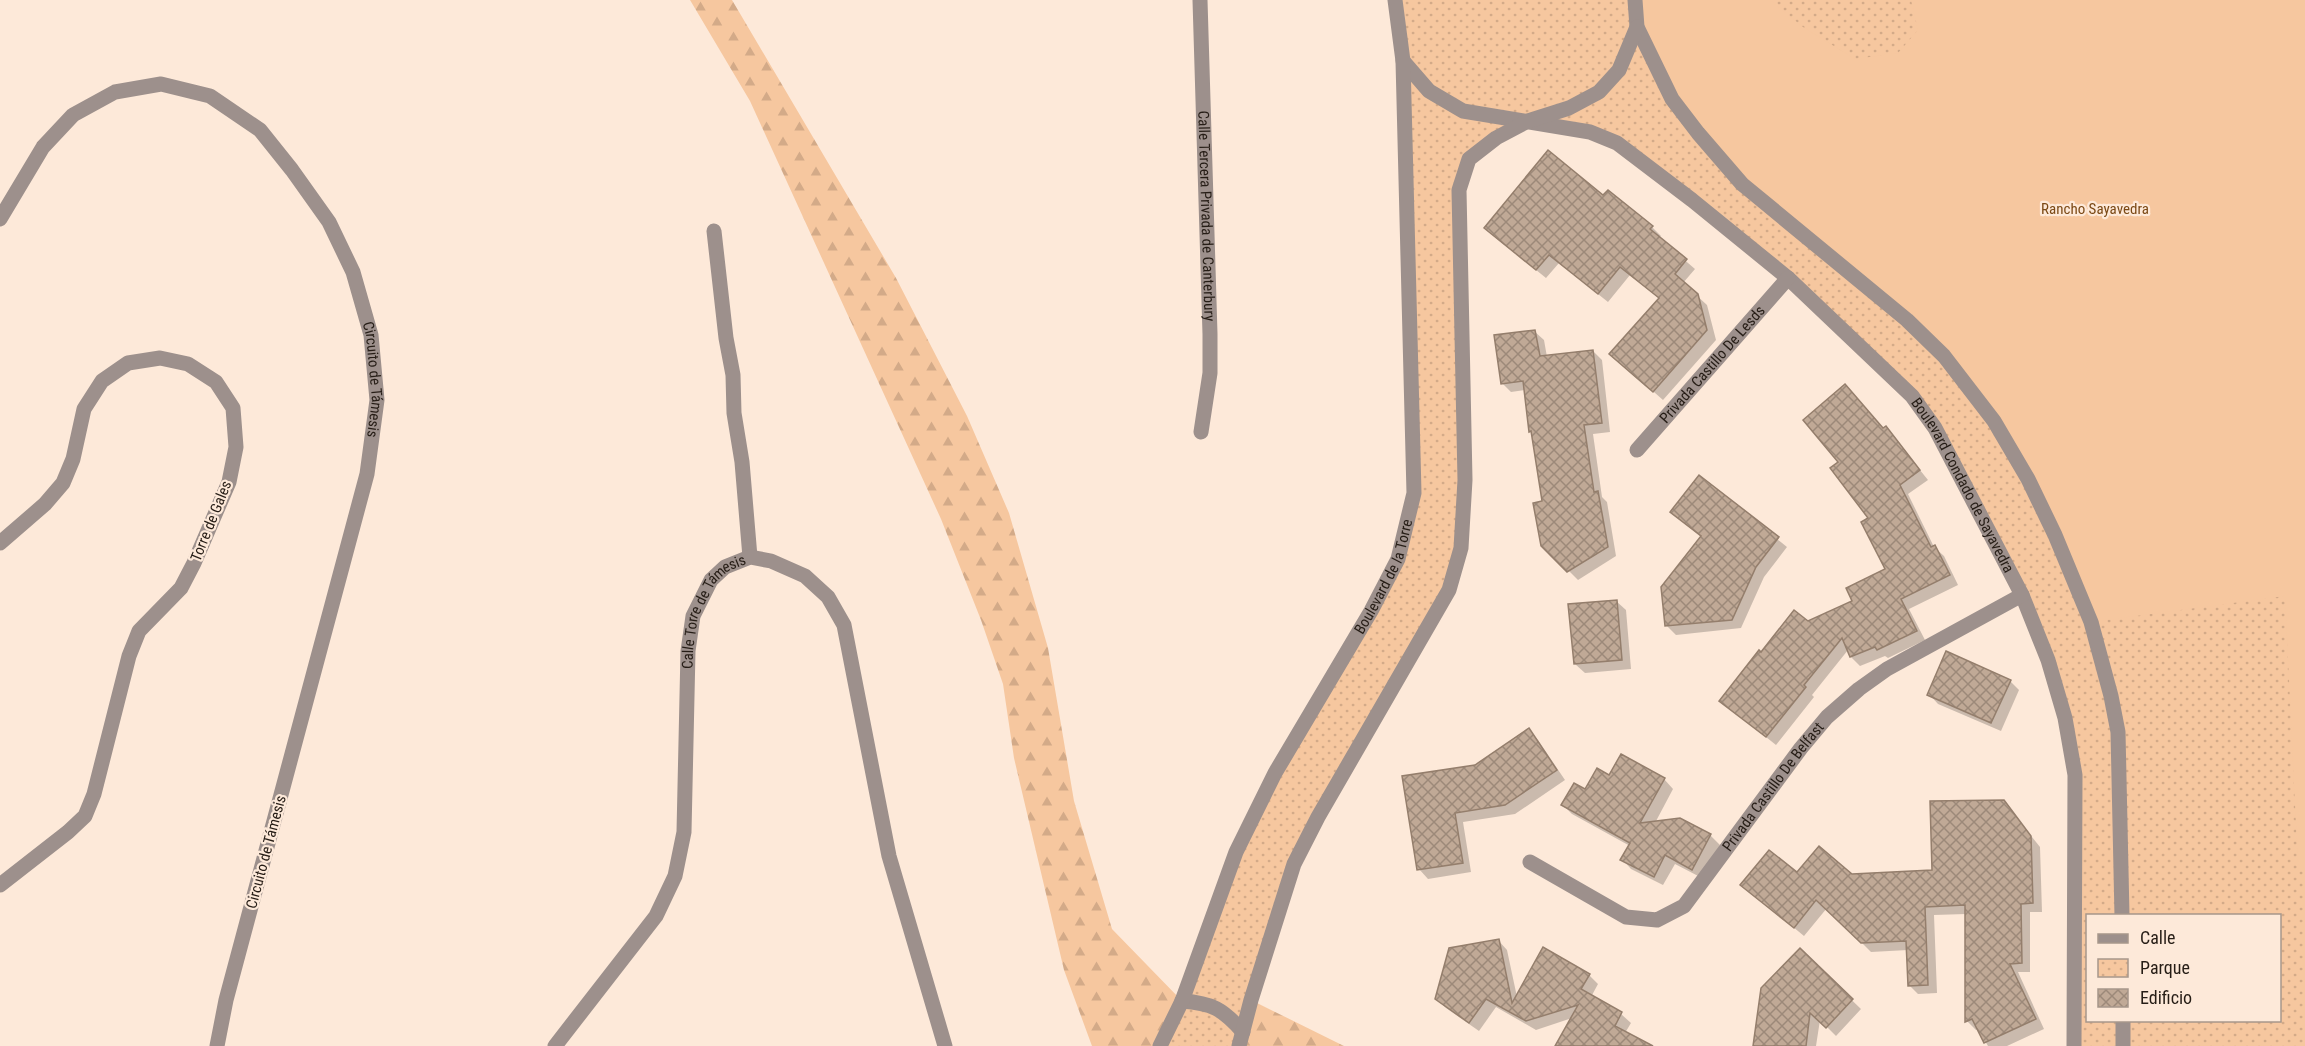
<svg xmlns="http://www.w3.org/2000/svg" width="2305" height="1046" viewBox="0 0 2305 1046" font-family="'Roboto Condensed',sans-serif">
	<style>
		.forest { fill: url(#forest-firs) }
		.park { fill: url(#park-dots); fill-rule: evenodd }
		.garden { fill: #f6c79f }
		.shadow { fill: #0003 }
		.building { fill: url(#building-cross-hatch); stroke: #947e6c; stroke-width: 1.5 }
		.lines { fill: none; stroke-linecap: round; stroke-linejoin: round }
		.minor { stroke: #9d908c; stroke-width: 15 }
		.labels { text-anchor: middle; stroke-width: 4.5; stroke-linejoin: round; paint-order: stroke }
		.park-label { font-size: 15px; fill: #7b4915; stroke: #fde9d9 }
		.street-label { font-size: 15px; fill: #261d16; stroke: #fde9d9 }
	</style>
	<defs>
		<pattern id="forest-firs" width="22" height="20" patternUnits="userSpaceOnUse" patternTransform="scale(1.5)"><rect width="22" height="20" fill="#f6c79f"/><path d="M5 1l3.5 6h-7zM16 11l3.5 6h-7z" fill="#d3aa88"/></pattern>
		<pattern id="park-dots" width="8" height="8" patternUnits="userSpaceOnUse" patternTransform="scale(1.5)"><rect width="8" height="8" fill="#f6c79f"/><path d="M2 2h.1M6 6h.1" fill="none" stroke="#d3aa88" stroke-width="1.8" stroke-linecap="round"/></pattern>
		<pattern id="building-cross-hatch" width="8" height="8" patternUnits="userSpaceOnUse" patternTransform="scale(1.5)"><rect width="8" height="8" fill="#c0a996"/><path d="M0 0l8 8M0 8l8-8" fill="none" stroke="#9c8979"/></pattern>
	</defs>
	<rect width="100%" height="100%" fill="#fde9d9"/>
	<!-- forest -->
	<g class="forest">
		<polygon points="690,0 732,0 896,278 967,416 1009,513 1048,648 1074,801 1112,929 1182,1001 1160,1046 1092,1046 1064,970 1014,758 1003,684 981,620 941,519 750,101"/>
		<polygon points="1251,1000 1344,1046 1239,1046"/>
	</g>
	<!-- park -->
	<path class="park" d="M1398,0h907v1046h-231l1,-271 -27,-115 -113,-232 -51,-60 -267,-225 -87,-23 67,-30 -103,46 -37,52 8,292 -16,110 -155,274 -55,182h-79l76,-194 162,-293 16,-66zM2088,916h192v104h-192z"/>
	<!-- garden -->
	<polygon class="garden" points="1635,0 1770,0 1803,27 1855,59 1898,53 1918,30 1911,0 2305,0 2305,867 2298,867 2285,596 2091,622 2028,479 1944,356 1784,219 1672,99"/>
	<!-- shadow -->
	<g class="shadow">
		<polygon points="1603,198 1652,227 1661,236 1659,238 1695,269 1683,283 1707,305 1716,340 1663,400 1621,363 1660,299 1630,275 1608,302 1559,263 1546,278 1495,237"/>
		<polygon points="1534,331 1544,340 1547,357 1593,351 1602,360 1610,432 1593,434 1602,497 1607,502 1616,556 1578,580 1543,545 1544,503 1525,390 1511,392 1502,383"/>
		<polygon points="1886,428 1928,480 1908,494 1934,547 1944,556 1958,585 1909,609 1925,640 1888,658 1885,656 1860,666 1851,657 1848,650 1812,695 1814,697 1776,745 1721,701 1761,654 1807,622 1855,602 1887,570 1870,519 1884,429"/>
		<polygon points="1699,477 1787,547 1764,577 1741,628 1676,635 1667,626 1702,538 1672,512"/>
		<polygon points="1616,601 1626,610 1631,669 1585,673 1575,664"/>
		<polygon points="2010,681 2019,690 2001,731 1938,704 1929,694"/>
		<polygon points="1528,730 1538,740 1565,780 1515,814 1463,822 1471,872 1428,879 1419,869 1475,766"/>
		<polygon points="1610,777 1664,779 1673,789 1655,823 1679,819 1710,835 1720,845 1702,878 1675,864 1663,885 1631,869 1622,859 1630,846 1572,814 1563,805"/>
		<polygon points="2003,801 2040,847 2042,912 2030,912 2030,972 2018,972 2044,1029 2007,1046 1988,1046 1978,1029 1976,1030 1967,1021 1966,914 1934,915 1937,993 1918,994 1909,985 1908,950 1871,952 1827,908 1804,936 1742,885 1798,874 1852,875 1933,872"/>
		<polygon points="1498,940 1507,950 1517,997 1589,975 1598,984 1591,997 1621,1014 1631,1023 1625,1033 1650,1046 1557,1046 1572,1018 1536,1030 1496,1007 1479,1031 1446,1008 1437,999"/>
		<polygon points="1800,950 1861,1009 1836,1036 1820,1020 1816,1046 1755,1046"/>
	</g>
	<!-- building -->
	<g class="building">
		<polygon points="1548,150 1603,195 1608,190 1653,226 1650,229 1687,259 1675,274 1698,294 1707,330 1653,392 1609,354 1659,298 1620,267 1598,294 1549,255 1536,270 1484,228"/>
		<polygon points="1535,330 1540,356 1593,350 1602,423 1584,425 1594,492 1598,491 1608,547 1567,572 1541,546 1533,503 1542,501 1531,431 1529,432 1523,381 1501,384 1494,335"/>
		<polygon points="1845,384 1883,428 1886,426 1920,470 1900,485 1931,547 1935,545 1950,575 1901,599 1917,631 1877,650 1875,647 1850,657 1842,638 1804,685 1806,687 1766,737 1719,701 1759,650 1761,652 1794,610 1808,621 1852,601 1846,588 1885,569 1861,522 1868,518 1830,468 1838,462 1803,420"/>
		<polygon points="1699,475 1779,537 1756,567 1732,620 1665,626 1661,587 1701,536 1670,512"/>
		<polygon points="1617,600 1622,660 1574,664 1568,604"/>
		<polygon points="1946,651 2011,680 1991,723 1927,695"/>
		<polygon points="1529,728 1557,770 1505,805 1455,813 1463,863 1417,870 1402,776 1475,765"/>
		<polygon points="1621,754 1665,778 1640,823 1680,818 1711,834 1692,870 1665,855 1654,877 1620,860 1630,843 1561,805 1574,783 1585,789 1597,768 1609,775"/>
		<polygon points="2004,800 2031,836 2033,903 2021,904 2022,963 2010,964 2036,1019 1984,1043 1972,1019 1965,1022 1965,905 1925,907 1928,985 1908,986 1906,941 1861,943 1816,900 1794,928 1740,885 1769,850 1797,872 1819,846 1852,874 1932,870 1930,801"/>
		<polygon points="1499,939 1512,1003 1543,947 1590,974 1581,989 1622,1012 1615,1026 1653,1046 1555,1046 1578,1005 1526,1021 1486,999 1469,1023 1435,999 1449,948"/>
		<polygon points="1800,948 1853,999 1826,1028 1810,1013 1806,1046 1753,1046 1761,988"/>
	</g>
	<g class="lines">
		<!-- minor -->
		<g class="minor">
			<path id="s1" d="M1200,0l10,334v39l-9,59"/>
			<polyline points="1635,0 1637,27 1672,99 1698,133 1742,184 1907,320 1944,356 1994,421 2028,479 2055,535 2091,622 2111,696 2118,732 2122,916"/>
			<path id="s2" d="M1403,61l26,30 34,20 127,21 27,11 75,57 96,78 124,118 23,32 87,167 26,65 17,58 10,57 -1,271"/>
			<path id="s3" d="M0,219l43,-72 30,-32 42,-23 46,-8 49,12 50,34 32,40 37,52 24,50 18,63 6,65 -10,74 -141,526 -9,46"/>
			<polyline points="714,231 726,338 733,375 734,413 742,462 750,557"/>
			<path id="s4" d="M1637,450l151,-172"/>
			<polyline points="0,543 45,504 63,483 73,459 84,409 102,381 128,363 160,358 188,364 216,382 233,408 236,447 229,482 194,563 181,588 139,631 129,656 94,794 85,816 68,832 0,885"/>
			<path id="s5" d="M1530,862l96,55 31,3 27,-14 117,-158 26,-31 32,-28 28,-20 135,-74"/>
			<path d="M1182,1001c30,2 41,8 61,31"/>
			<polyline points="2123,1020 2123,1046"/>
			<path id="s6" d="M555,1046l101,-130 19,-40 9,-44 4,-181 5,-35 18,-36 14,-13 25,-10 21,4 34,15 23,21 16,28 45,231 56,190"/>
			<path id="s7" d="M1160,1046l22,-45 54,-149 39,-79 96,-162 27,-52 16,-66 -11,-432 -8,-61"/>
			<polyline points="1239,1046 1251,1000 1294,864 1318,817 1449,590 1461,548 1465,480 1459,190 1469,159 1496,138 1528,121 1569,108 1599,92 1619,70 1637,27"/>
		</g>
	</g>
	<g class="labels">
		<!-- park labels -->
		<g class="park-label">
			<text x="2095" y="214">Rancho Sayavedra</text>
		</g>
		<!-- street labels -->
		<g class="street-label">
			<text dy="5" stroke="none"><textPath href="#s1" startOffset="216">Calle Tercera Privada de Canterbury</textPath></text>
			<text dy="5" stroke="none"><textPath href="#s4" startOffset="114">Privada Castillo De Lesds</textPath></text>
			<text dy="5" stroke="none"><textPath href="#s3" startOffset="614">Circuito de Támesis</textPath></text>
			<text dy="5" stroke="none"><textPath href="#s2" startOffset="729">Boulevard Condado de Sayavedra</textPath></text>
			<text transform="translate(211 521) rotate(-68)" y="5">Torre de Gales</text>
			<text dy="5" stroke="none"><textPath href="#s7" startOffset="522">Boulevard de la Torre</textPath></text>
			<text dy="5" stroke="none"><textPath href="#s6" startOffset="484">Calle Torre de Támesis</textPath></text>
			<text dy="5" stroke="none"><textPath href="#s5" startOffset="321">Privada Castillo De Belfast</textPath></text>
			<text transform="translate(266 852) rotate(-75)" y="5">Circuito de Támesis</text>
		</g>
	</g>
	<!-- legend -->
	<rect x="2086" y="914" width="195" height="108" fill="#fde9d9" stroke="#a7978b" stroke-width="1.5"/>
	<rect x="2098" y="934" width="30" height="9" fill="#9d908c" stroke="#a7978b" stroke-width="1.5"/>
	<text x="2140" y="944" font-size="18" fill="#261d16">Calle</text>
	<rect x="2098" y="959" width="30" height="18" fill="url(#park-dots)" stroke="#a7978b" stroke-width="1.5"/>
	<text x="2140" y="974" font-size="18" fill="#261d16">Parque</text>
	<rect x="2098" y="989" width="30" height="18" fill="url(#building-cross-hatch)" stroke="#a7978b" stroke-width="1.5"/>
	<text x="2140" y="1004" font-size="18" fill="#261d16">Edificio</text>
</svg>
